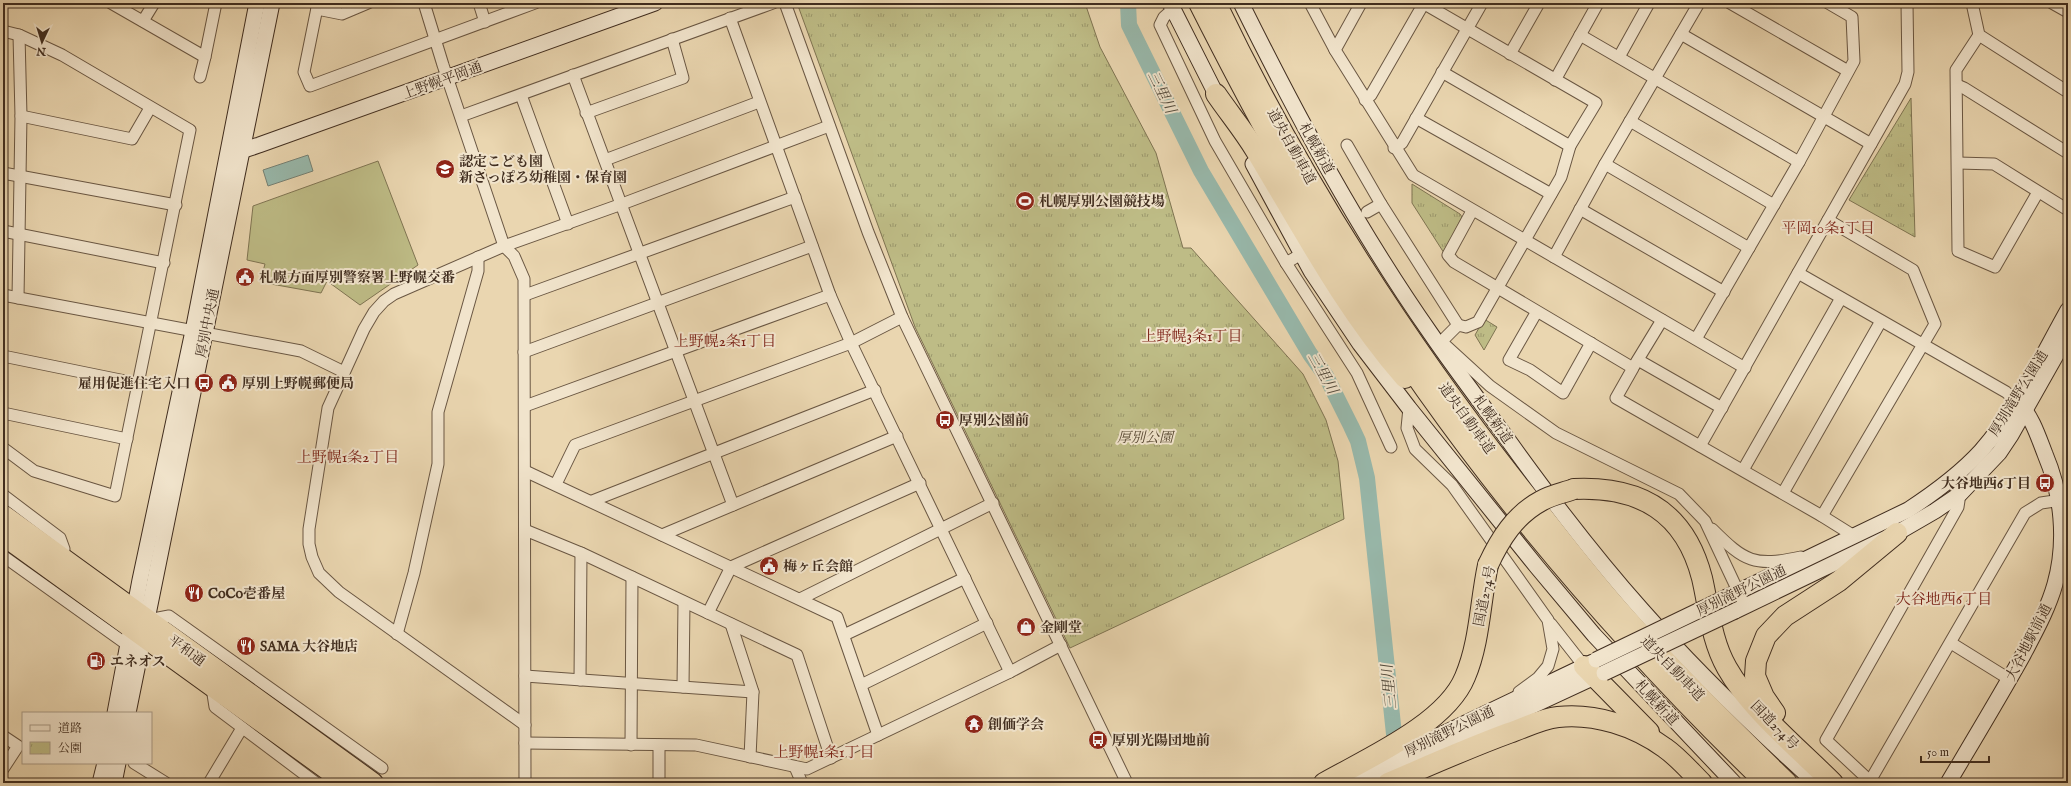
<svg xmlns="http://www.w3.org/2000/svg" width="2071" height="786" viewBox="0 0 2071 786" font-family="'IM FELL English','Noto Serif JP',serif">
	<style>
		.green { fill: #bebc86; stroke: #7f7452 }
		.park { fill: url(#park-tufts); stroke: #7f7452 }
		.water { fill: #98b9ac; stroke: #758174 }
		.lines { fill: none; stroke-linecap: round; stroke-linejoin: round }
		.river { stroke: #98b9ac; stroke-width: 16 }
		.street-casing { stroke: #6a5743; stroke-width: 13 }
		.secondary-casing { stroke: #402d1f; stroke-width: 17 }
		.highway-casing { stroke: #402d1f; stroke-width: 22 }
		.street { stroke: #f1e4cc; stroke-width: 11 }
		.secondary { stroke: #f1e4cc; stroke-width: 15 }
		.highway { stroke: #ead6b0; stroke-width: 20 }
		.secondary-bridge-casing { stroke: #402d1f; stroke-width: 17; stroke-linecap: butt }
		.highway-bridge-casing { stroke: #402d1f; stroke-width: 22; stroke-linecap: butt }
		.secondary-bridge { stroke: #f1e4cc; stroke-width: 15 }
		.highway-bridge { stroke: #ead6b0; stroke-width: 20 }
		.labels { text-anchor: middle; stroke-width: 4; stroke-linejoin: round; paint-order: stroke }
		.street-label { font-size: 14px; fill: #402d1f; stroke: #f1e4cc }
		.poi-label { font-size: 14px; font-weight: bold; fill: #402d1f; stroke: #f1e4cc; text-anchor: start }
		.park-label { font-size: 14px; font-style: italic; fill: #594a34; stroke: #f1e4cc }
		.water-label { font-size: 15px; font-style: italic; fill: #52493b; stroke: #f1e4cc }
		.neighbourhood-label { font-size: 15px; fill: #7a1f14; stroke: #f1e4cc }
	</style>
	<defs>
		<pattern id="park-tufts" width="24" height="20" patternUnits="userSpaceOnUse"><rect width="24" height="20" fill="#bebc86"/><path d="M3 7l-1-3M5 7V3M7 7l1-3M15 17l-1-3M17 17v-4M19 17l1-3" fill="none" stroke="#9c996d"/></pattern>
	</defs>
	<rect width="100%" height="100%" fill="#ead6b0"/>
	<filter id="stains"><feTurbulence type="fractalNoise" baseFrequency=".005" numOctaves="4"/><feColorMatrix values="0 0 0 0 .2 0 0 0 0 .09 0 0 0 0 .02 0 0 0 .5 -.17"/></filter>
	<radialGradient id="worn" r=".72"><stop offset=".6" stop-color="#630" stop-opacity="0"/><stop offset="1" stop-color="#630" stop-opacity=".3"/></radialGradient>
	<!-- green -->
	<polygon class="green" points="378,161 418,265 360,305 327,281 321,293 260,282 265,264 247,260 253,206"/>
	<!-- park -->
	<g class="park">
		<polygon points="797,3 1085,3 1100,47 1156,153 1183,248 1191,248 1303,374 1326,420 1338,461 1344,519 1070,648 915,327"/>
		<polygon points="1911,98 1915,237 1849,200"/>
		<polygon points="1412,184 1460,214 1462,217 1444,253 1412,203"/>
		<polygon points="1484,319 1497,327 1484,350 1475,335"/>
	</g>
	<!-- water -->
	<polygon class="water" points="308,155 313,171 268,186 263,170"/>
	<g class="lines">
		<!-- river -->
		<polyline class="river" points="1128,3 1129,25 1201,171 1310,354 1326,376 1351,426 1358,441 1367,478 1396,753"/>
		<!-- street casing -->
		<g class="street-casing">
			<g id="street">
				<polyline points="111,3 205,57 216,3"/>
				<polyline points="318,3 304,72 310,86 535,3"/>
				<polyline points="424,3 443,65 504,246 514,256 524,279 525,783"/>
				<polyline points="479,3 485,22"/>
				<polyline points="785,3 868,232 902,317 1127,783"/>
				<polyline points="1310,3 1335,50"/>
				<polyline points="1361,3 1335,50 1413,175 1745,368"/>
				<polyline points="1423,3 1596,103 1570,146 1561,177 1478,322 1466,327 1458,325 1441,342"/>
				<polyline points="1730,3 1848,71"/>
				<polyline points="1972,3 1979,35 2068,92"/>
				<polyline points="2052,3 2068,12"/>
				<polyline points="317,9 342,14 368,3"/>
				<polyline points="1173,9 1164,17 1160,25 1215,141 1286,263 1298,256"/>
				<polyline points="730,18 830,295 851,343 1010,672"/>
				<polyline points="143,21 154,3"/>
				<polyline points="3,31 19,35 62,55 190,130 115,496 34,471 3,448"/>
				<polyline points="1681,34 1871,144"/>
				<polyline points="1580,35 1799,162"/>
				<polyline points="1979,35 1956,70 1958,251 1995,267 2038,192"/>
				<polyline points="1510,54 1539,3"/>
				<polyline points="1619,57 1649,3"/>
				<polyline points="1442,72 1570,146"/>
				<polyline points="573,75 733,505"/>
				<polyline points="200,77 205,57"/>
				<polyline points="1555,80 1598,3"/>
				<polyline points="1957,85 1964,88 2068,153"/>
				<polyline points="521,95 568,224"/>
				<polyline points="1365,100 1371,95 1424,3"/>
				<polyline points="586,113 683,78 672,39"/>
				<polyline points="21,116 132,139 150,108"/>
				<polyline points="461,116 773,3"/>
				<polyline points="1416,118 1551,194"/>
				<polyline points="1630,121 1774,205"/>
				<polyline points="1347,145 1381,204 1458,325"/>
				<polyline points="1394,148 1402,143 1482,3"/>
				<polyline points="605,160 759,102"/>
				<polyline points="1958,163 1994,164 2068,210"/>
				<polyline points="1605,164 1749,248"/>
				<polyline points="3,173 176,205"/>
				<polyline points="1580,209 1724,292"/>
				<polyline points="1472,211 1448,255 1454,262 1633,368 1616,398 1822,516 1854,536"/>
				<polyline points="1367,212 1381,204"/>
				<polyline points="3,231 164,263"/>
				<polyline points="1554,257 1605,164 1699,3"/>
				<polyline points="1286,263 1357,373 1391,447"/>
				<polyline points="1798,273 2006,392 2017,402"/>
				<polyline points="3,295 301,351 344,372"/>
				<polyline points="525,295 795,197"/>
				<polyline points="18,298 21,116 19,35"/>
				<polyline points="1536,313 1509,360 1530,370 1563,393 1591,343"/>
				<polyline points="1696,339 1799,162 1854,61 1852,17 1828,3"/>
				<polyline points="1443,343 1490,386 1556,433 1679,494 1705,521 1745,606"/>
				<polyline points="524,352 812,246"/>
				<polyline points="3,356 140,384"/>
				<polyline points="1638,360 1722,408"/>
				<polyline points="1634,366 1662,320"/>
				<polyline points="525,406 830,295"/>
				<polyline points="1409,408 1407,428 1415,449 1452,485 1548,620 1553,649 1548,666 1538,678 1519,692"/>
				<polyline points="3,413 127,439"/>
				<polyline points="1700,446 1905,84 1908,72 1907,3"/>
				<polyline points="1743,470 1841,298"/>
				<polyline points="525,471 837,617 878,735"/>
				<polyline points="556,484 575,445 851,343 902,317"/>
				<polyline points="1783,493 1881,321"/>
				<polyline points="3,495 60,538 64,549 62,558"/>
				<polyline points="592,501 875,390"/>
				<polyline points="1822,516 1935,324 1913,270 1828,220"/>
				<path d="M1712,529c33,33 42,38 89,28"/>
				<polyline points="525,530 581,553 797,655 831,758"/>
				<polyline points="662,535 897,436"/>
				<polyline points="3,556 129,646"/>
				<polyline points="800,599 993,503"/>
				<polyline points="708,613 731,567 920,483"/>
				<polyline points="148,620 169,616 382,768"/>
				<polyline points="731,624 753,692 750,757"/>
				<polyline points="1551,624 1584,666"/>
				<polyline points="397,634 414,573 438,464 438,412 478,271 478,257"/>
				<polyline points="844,635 965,578"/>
				<polyline points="1951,643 2009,679"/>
				<polyline points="525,676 753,692"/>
				<polyline points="580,680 581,553"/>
				<polyline points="861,685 987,623"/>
				<polyline points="683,687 684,602"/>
				<polyline points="212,688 215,707 316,783"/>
				<polyline points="525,725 339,592 319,573 312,557 309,544 309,529 328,408 364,329 374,312 384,301 394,294 504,246 622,204 829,126"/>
				<polyline points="3,736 18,746 3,769"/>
				<polyline points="525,743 696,745 807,769 1010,672 1061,645"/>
				<polyline points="631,745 632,577"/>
				<polyline points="134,763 166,783"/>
				<polyline points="795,767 802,783"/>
				<polyline points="1870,781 2025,513 2041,503 2068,499"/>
				<polyline points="209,783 242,728"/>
				<polyline points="659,783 659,745"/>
				<polyline points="1872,783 1826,740 1958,507 1960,494"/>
			</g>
		</g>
		<!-- secondary casing -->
		<g class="secondary-casing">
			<g id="secondary">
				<polyline points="1170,3 1221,104"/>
				<path d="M1241,3c56,113 117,227 190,331 24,35 50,69 75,103 43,60 87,118 136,173 54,61 113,118 174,173"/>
				<polyline points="233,150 241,151 259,145 655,3"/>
				<polyline points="1253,164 1311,271 1360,344 1409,408 1537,567 1594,635 1734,783"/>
				<path d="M1727,597l181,-87c26,-17 52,-36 73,-59 36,-41 60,-93 87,-141"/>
				<polyline points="1735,611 1897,533 1935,511 1960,494 1999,453 2011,435 2068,334"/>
				<polyline points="115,713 140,580 193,331 257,3"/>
				<polyline points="128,713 272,3"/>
				<polyline points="1359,774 1593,662"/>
				<polyline points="100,783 105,763"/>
				<polyline points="114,783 118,763"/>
				<polyline points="1366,783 1603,673"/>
				<path d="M1948,783c25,-42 51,-85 75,-128 12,-23 25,-46 32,-71 12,-43 7,-90 -10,-130 -7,-18 -13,-37 -26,-51"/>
			</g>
		</g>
		<!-- highway casing -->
		<g class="highway-casing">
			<g id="highway">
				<path d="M1199,3c47,93 96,185 151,273 116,186 259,355 416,507"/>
				<path d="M1216,3c86,180 196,350 321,506 29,37 58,75 90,110 51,57 106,111 160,164"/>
				<path d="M1216,94c13,19 28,37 40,57 47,78 89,158 149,227"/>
				<path d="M1574,489c66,-3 111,23 128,89 7,30 9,62 25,90 23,41 72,81 106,115"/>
				<polyline points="3,515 373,783"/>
				<polyline points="3,535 346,783"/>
				<polyline points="1584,666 1649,732"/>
				<polyline points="1775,713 1764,697 1755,676 1756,661 1766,636 1785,616 1839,581 1897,533"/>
				<path d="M1324,783c42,-24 122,-59 141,-106 15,-35 15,-75 23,-112"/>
				<path d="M1388,783c40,-17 80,-35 121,-50 17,-6 32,-14 49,-16 37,-4 77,9 107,31 13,9 25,23 37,35"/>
			</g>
		</g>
		<!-- street -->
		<use href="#street" class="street"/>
		<!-- secondary -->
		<use href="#secondary" class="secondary"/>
		<!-- highway -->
		<use href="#highway" class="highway"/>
		<!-- secondary-bridge casing -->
		<g class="secondary-bridge-casing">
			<g id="secondary-bridge">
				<polyline points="1596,660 1727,597"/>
				<polyline points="1604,673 1735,611"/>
			</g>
		</g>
		<!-- highway-bridge casing -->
		<g class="highway-bridge-casing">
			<path id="highway-bridge" d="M1488,565c12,-26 27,-50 53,-64 10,-6 22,-8 33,-12"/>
		</g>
		<!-- secondary-bridge -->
		<use href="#secondary-bridge" class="secondary-bridge"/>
		<!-- highway-bridge -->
		<use href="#highway-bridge" class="highway-bridge"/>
	</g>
	<!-- icons -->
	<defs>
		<g id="school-disc" transform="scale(1)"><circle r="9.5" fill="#8f2418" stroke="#f1e4cc"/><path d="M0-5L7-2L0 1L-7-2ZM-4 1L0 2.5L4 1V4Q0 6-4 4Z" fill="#fff"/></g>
		<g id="stadium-disc" transform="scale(1)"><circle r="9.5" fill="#8f2418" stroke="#f1e4cc"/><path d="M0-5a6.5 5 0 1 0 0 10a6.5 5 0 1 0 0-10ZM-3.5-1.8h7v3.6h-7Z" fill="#fff"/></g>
		<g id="civic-disc" transform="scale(1)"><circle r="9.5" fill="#8f2418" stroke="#f1e4cc"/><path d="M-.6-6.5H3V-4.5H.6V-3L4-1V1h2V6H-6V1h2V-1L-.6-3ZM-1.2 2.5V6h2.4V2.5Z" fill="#fff"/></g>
		<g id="bus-disc" transform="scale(1)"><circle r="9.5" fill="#8f2418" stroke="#f1e4cc"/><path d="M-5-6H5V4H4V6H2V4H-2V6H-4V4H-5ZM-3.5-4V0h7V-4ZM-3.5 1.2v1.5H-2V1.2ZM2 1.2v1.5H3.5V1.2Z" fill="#fff"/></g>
		<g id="restaurant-disc" transform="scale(1)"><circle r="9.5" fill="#8f2418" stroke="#f1e4cc"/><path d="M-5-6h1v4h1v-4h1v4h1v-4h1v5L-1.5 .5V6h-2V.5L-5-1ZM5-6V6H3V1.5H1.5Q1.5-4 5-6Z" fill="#fff"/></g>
		<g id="shop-disc" transform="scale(1)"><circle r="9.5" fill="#8f2418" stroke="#f1e4cc"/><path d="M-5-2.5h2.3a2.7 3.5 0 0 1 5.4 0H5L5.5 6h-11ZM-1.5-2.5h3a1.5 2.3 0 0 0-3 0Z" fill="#fff"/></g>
		<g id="fuel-disc" transform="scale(1)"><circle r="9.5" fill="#8f2418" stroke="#f1e4cc"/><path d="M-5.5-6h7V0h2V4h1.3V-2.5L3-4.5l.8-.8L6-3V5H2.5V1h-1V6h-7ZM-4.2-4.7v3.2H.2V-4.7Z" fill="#fff"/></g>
		<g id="temple-disc" transform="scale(1)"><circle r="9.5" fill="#8f2418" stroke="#f1e4cc"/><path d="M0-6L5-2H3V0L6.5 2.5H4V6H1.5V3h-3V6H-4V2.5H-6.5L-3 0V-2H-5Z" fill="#fff"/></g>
	</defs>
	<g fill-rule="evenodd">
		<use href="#school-disc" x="445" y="169"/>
		<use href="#stadium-disc" x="1025" y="201"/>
		<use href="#civic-disc" x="245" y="277"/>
		<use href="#bus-disc" x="204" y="383"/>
		<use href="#civic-disc" x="228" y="383"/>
		<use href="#bus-disc" x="945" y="420"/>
		<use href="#bus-disc" x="2045" y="483"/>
		<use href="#civic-disc" x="769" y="566"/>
		<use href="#restaurant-disc" x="194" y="593"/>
		<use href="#shop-disc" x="1026" y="627"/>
		<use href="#restaurant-disc" x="246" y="646"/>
		<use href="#fuel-disc" x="96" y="661"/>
		<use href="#temple-disc" x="974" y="724"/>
		<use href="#bus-disc" x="1098" y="740"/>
	</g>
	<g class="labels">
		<!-- street labels -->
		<g class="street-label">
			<text transform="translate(442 80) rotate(-20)" y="5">上野幌平岡通</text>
			<text transform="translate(1292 146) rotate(61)" y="5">道央自動車道</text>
			<text transform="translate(1317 148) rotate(61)" y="5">札幌新道</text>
			<text transform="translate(207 323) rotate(-79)" y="5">厚別中央通</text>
			<text transform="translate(2018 393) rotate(-58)" y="5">厚別滝野公園通</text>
			<text transform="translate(1467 418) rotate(54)" y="5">道央自動車道</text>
			<text transform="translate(1493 419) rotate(54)" y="5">札幌新道</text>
			<text transform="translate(1741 590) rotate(-26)" y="5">厚別滝野公園通</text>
			<text transform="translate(1484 596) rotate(-79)" y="5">国道274号</text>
			<text transform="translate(2028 642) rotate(-63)" y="5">大谷地駅前通</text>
			<text transform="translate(187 650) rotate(36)" y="5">平和通</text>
			<text transform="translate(1673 668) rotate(46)" y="5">道央自動車道</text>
			<text transform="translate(1657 702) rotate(47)" y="5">札幌新道</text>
			<text transform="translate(1775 725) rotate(46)" y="5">国道274号</text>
			<text transform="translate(1449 731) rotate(-26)" y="5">厚別滝野公園通</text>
		</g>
		<!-- poi labels -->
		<g class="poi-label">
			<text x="459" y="166">認定こども園<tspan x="459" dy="16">新さっぽろ幼稚園・保育園</tspan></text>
			<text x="1039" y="206">札幌厚別公園競技場</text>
			<text x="259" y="282">札幌方面厚別警察署上野幌交番</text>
			<text x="190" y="388" text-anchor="end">雇用促進住宅入口</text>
			<text x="242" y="388">厚別上野幌郵便局</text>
			<text x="959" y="425">厚別公園前</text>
			<text x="2031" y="488" text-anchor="end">大谷地西6丁目</text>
			<text x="783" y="571">梅ヶ丘会館</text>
			<text x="208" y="598">CoCo壱番屋</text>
			<text x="1040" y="632">金剛堂</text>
			<text x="260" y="651">SAMA 大谷地店</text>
			<text x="110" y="666">エネオス</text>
			<text x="988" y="729">創価学会</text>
			<text x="1112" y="745">厚別光陽団地前</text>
		</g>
		<!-- park labels -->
		<g class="park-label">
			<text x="1145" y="442">厚別公園</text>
		</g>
		<!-- water labels -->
		<g class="water-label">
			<text transform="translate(1162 92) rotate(64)" y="5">三里川</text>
			<text transform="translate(1323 373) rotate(61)" y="5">三里川</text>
			<text transform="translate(1389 687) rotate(-96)" y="5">三里川</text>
		</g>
		<!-- neighbourhood labels -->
		<g class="neighbourhood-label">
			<text x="1828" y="233">平岡10条1丁目</text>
			<text x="1192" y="341">上野幌3条1丁目</text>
			<text x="725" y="346">上野幌2条1丁目</text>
			<text x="348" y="462">上野幌1条2丁目</text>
			<text x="1944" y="604">大谷地西6丁目</text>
			<text x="824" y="757">上野幌1条1丁目</text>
		</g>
	</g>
	<!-- margin -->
	<rect width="2071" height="786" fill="none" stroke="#ead6b0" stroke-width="16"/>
	<rect x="4" y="4" width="2063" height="778" fill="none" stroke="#402d1f" stroke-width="2"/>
	<rect x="8" y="8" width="2055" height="770" fill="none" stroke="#402d1f"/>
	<!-- legend -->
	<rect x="22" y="712" width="130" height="52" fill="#f1e4cc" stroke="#aa9b87"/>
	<rect x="30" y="725" width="20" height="6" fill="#f1e4cc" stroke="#aa9b87"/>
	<text x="58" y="732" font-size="12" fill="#402d1f">道路</text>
	<rect x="30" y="742" width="20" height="12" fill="url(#park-tufts)" stroke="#aa9b87"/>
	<text x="58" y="752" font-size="12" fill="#402d1f">公園</text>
	<!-- north arrow -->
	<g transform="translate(42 42) rotate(184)" stroke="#f1e4cc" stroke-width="3" paint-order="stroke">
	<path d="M0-3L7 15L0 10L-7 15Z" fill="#402d1f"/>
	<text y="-6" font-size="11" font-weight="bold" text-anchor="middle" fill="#402d1f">N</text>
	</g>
	<!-- scale -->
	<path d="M1921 756v6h68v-6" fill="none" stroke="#402d1f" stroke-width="2"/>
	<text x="1927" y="756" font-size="12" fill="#402d1f" stroke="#f1e4cc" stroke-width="3" paint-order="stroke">50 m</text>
	<rect width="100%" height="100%" filter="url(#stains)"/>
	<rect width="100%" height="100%" fill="url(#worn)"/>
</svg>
